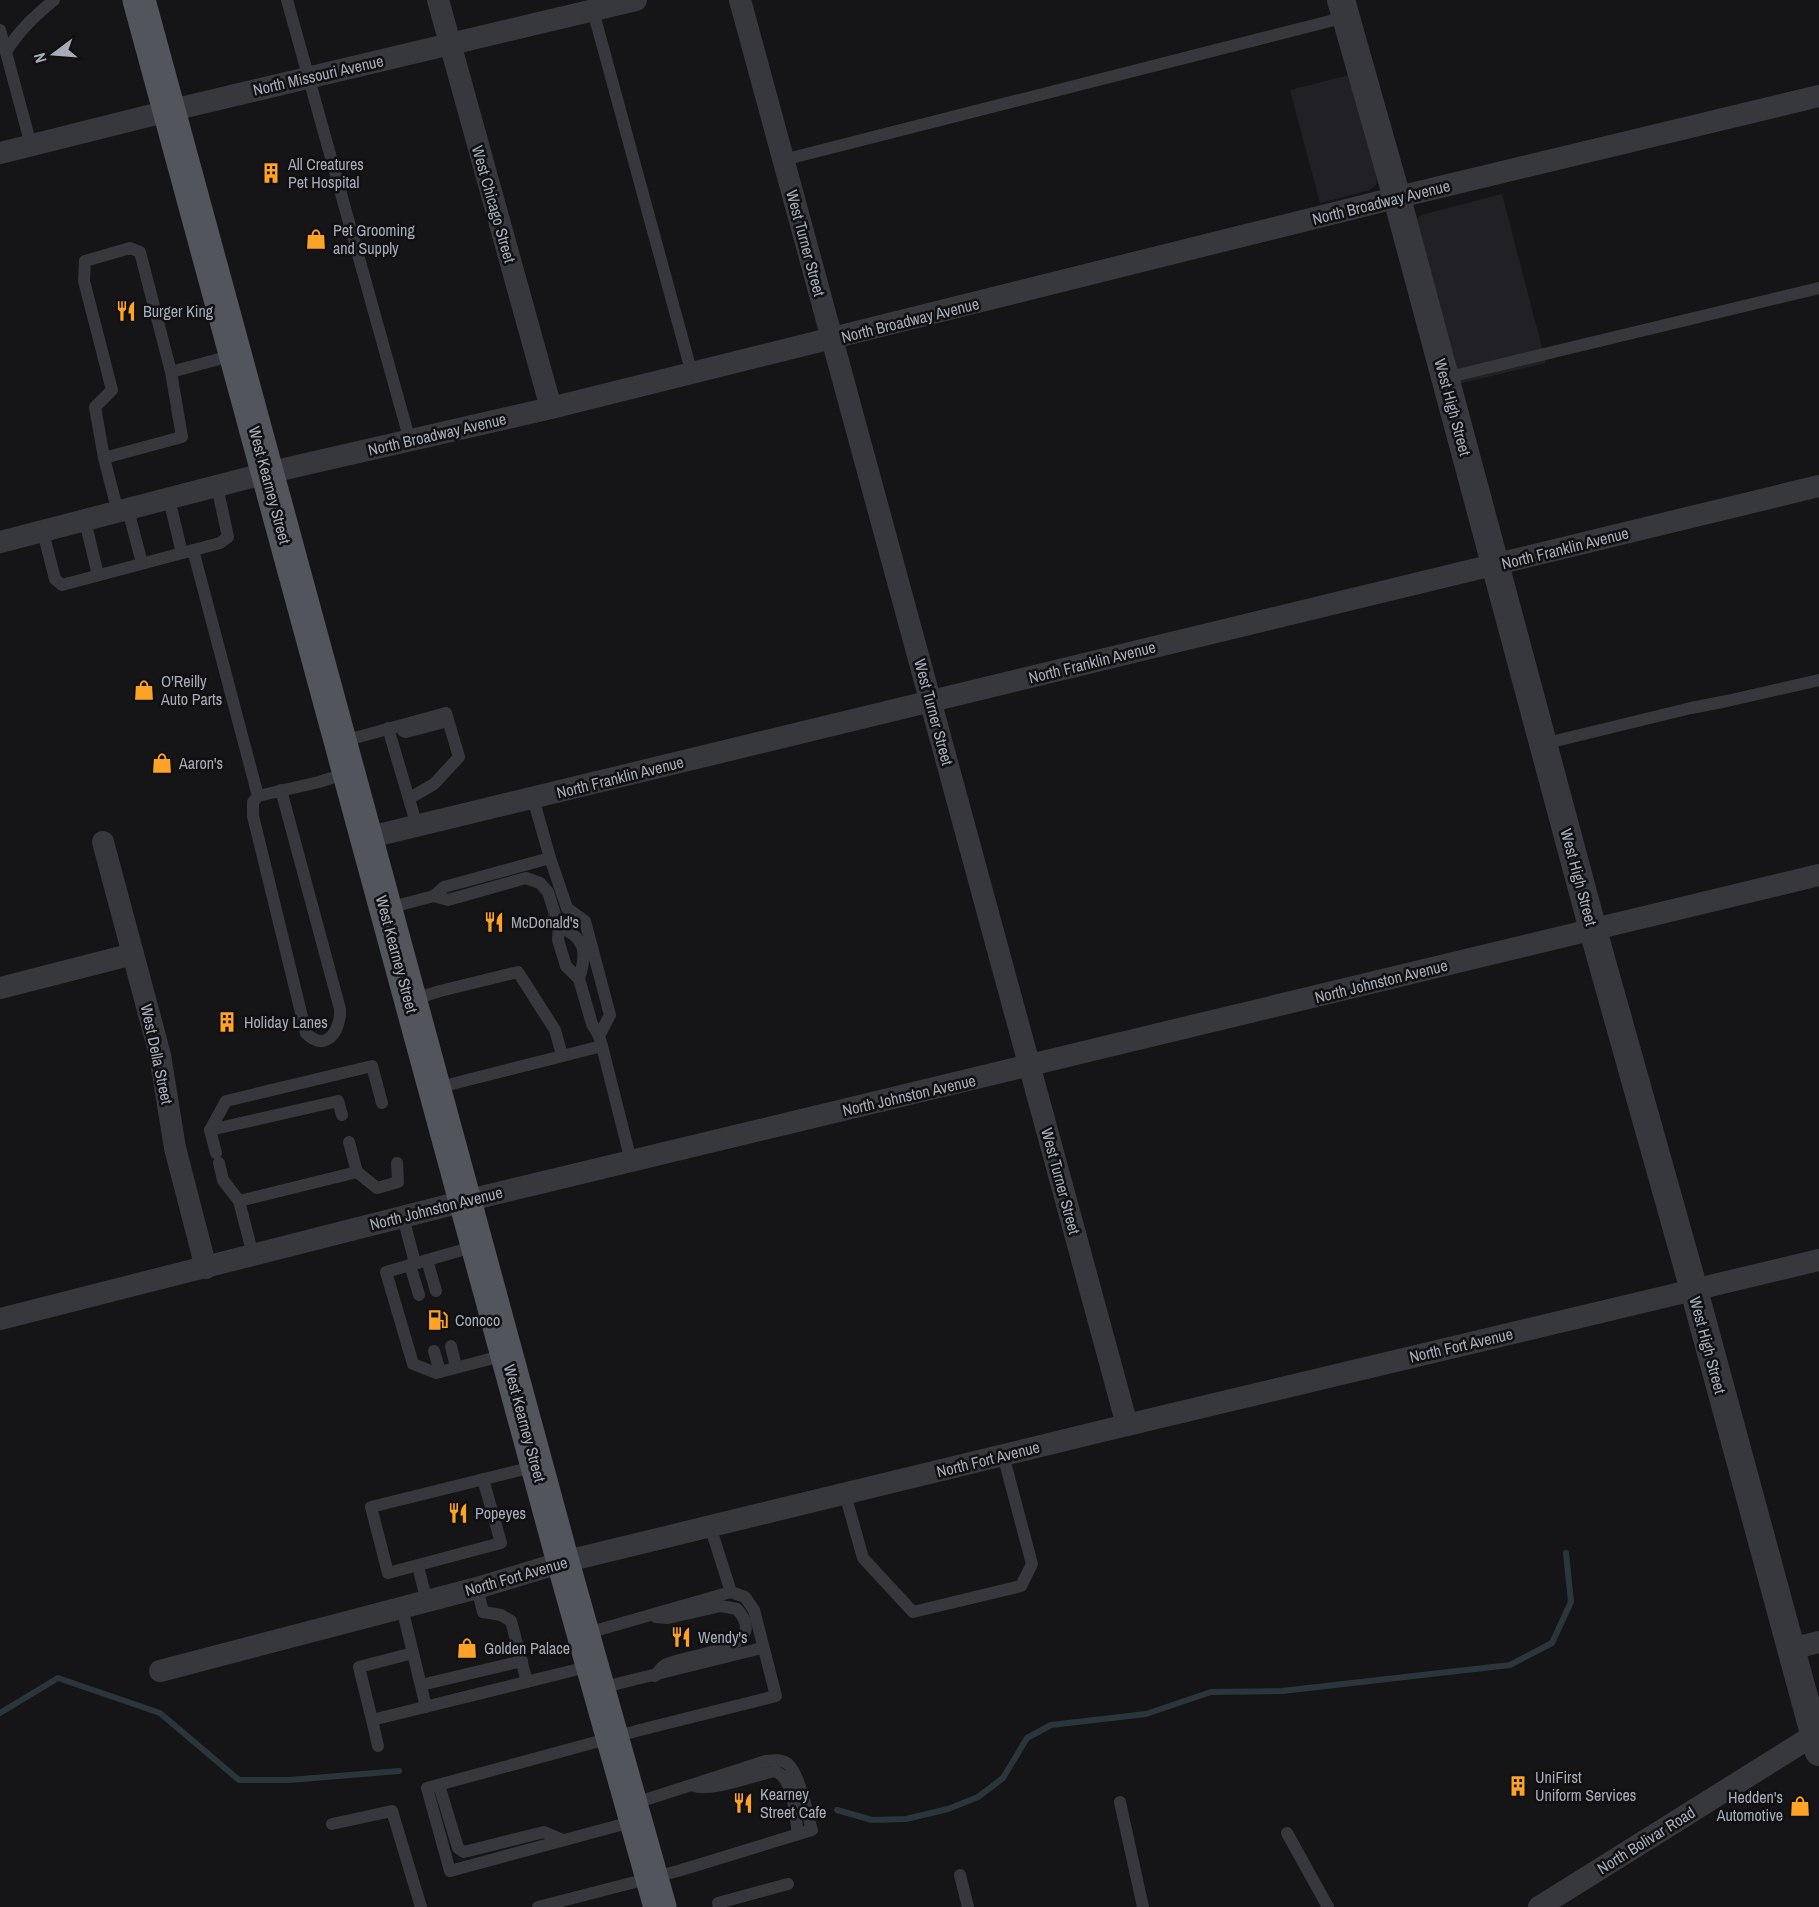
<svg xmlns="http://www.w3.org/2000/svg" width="1819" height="1907" viewBox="0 0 1819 1907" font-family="'Archivo Narrow',sans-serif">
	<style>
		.built { fill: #212125 }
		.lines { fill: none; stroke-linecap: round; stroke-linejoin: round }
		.stream { stroke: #2a363c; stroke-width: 6 }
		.service { stroke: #36383d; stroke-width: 12 }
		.minor { stroke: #36383d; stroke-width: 22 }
		.tertiary { stroke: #36383d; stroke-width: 28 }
		.primary { stroke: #52555c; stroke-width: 33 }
		.labels { text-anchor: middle; stroke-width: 5; stroke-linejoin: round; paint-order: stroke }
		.street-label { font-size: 16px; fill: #a6adb9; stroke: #101012 }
		.poi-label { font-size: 16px; fill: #a6adb9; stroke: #101012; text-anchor: start }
	</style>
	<rect width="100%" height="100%" fill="#151517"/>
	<!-- built -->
	<g class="built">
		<polygon points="1349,75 1377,175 1376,185 1370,190 1320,203 1290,90"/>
		<polygon points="1502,194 1546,363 1458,384 1417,219 1421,215"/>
	</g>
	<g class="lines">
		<!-- stream -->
		<g class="stream">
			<polyline points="0,1713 58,1678 160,1713 239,1780 290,1780 399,1771"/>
			<polyline points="837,1810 872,1820 906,1819 948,1809 978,1797 1003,1778 1027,1738 1051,1725 1146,1714 1211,1692 1282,1691 1510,1665 1552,1643 1571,1602 1566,1553"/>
		</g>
		<!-- service -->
		<g class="service">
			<polyline points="287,0 410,441"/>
			<polyline points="592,7 692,374"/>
			<polyline points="0,30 31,145"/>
			<path d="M6,52c13,-22 29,-36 48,-52"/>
			<polyline points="783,160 1346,17"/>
			<polyline points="171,372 234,355"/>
			<polyline points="1445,378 1819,288"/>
			<polyline points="104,458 182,437 171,372 140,252 130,248 85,261 84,281 112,390 95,407 104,458 118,512"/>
			<polyline points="169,499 182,553"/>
			<polyline points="128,510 142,563"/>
			<polyline points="85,521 98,575"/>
			<polyline points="43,532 55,579 62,585 220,543 228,537 217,486"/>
			<polyline points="193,550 258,796 319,782 347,773"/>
			<polyline points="388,728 417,826"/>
			<polyline points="403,731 406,732 448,721"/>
			<polyline points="340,742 446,713 459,757 434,784 410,798"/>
			<polyline points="1543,744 1691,708 1727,701 1819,680"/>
			<path d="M258,796l-5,6v14l53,217c19,20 35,-1 34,-24l-59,-219"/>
			<polyline points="533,798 550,858"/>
			<polyline points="434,896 448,900 526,878 540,883 548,892 559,927 558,940 566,966 579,979 592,1024 599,1036"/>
			<polyline points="388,908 434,896 444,887 550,858 567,908 585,921 610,1015 599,1036 602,1046"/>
			<path d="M559,927c28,11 28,26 20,52"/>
			<polyline points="411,1000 440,991 518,972 555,1030 562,1055"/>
			<polyline points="436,1088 602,1046 631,1161"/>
			<polyline points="210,1130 338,1101 342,1115"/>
			<polyline points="349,1142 357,1172"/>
			<polyline points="216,1153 210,1130 226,1101 372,1066 382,1103"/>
			<polyline points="219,1163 223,1180 239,1201 357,1172 377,1188 398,1182 397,1163"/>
			<polyline points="239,1201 253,1255"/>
			<polyline points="403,1217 415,1263"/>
			<polyline points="476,1246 386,1272 413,1364 436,1373 505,1355"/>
			<polyline points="427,1260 436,1291"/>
			<polyline points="410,1265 419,1295"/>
			<polyline points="451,1346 456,1367"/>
			<polyline points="434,1351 440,1372"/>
			<polyline points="483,1479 501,1543 388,1573 371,1507 537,1466"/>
			<polyline points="845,1494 863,1558 913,1612 1021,1586 1032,1564 1003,1455"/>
			<polyline points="710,1526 731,1592"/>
			<polyline points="418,1566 427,1602"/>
			<polyline points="477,1588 483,1612 501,1615 511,1621 527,1682"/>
			<polyline points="402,1608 413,1653 359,1667 372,1720 591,1666"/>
			<polyline points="584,1634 731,1592 745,1597 754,1610 776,1696 640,1730 427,1788 450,1871 635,1821"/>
			<polyline points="413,1653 426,1707"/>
			<path d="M655,1676c3,-4 6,-9 10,-11 20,-11 109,-14 72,-56l-16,-3 -53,12 -12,-1"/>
			<polyline points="421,1685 522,1661"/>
			<polyline points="600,1688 762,1648"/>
			<polyline points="372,1720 378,1746"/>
			<polyline points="439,1785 458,1848 464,1852 544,1832 563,1840"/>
			<path d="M694,1786c16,6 62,-11 81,-15 19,7 20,45 23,63"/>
			<polyline points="1120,1802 1143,1907"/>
			<polyline points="332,1824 392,1811 421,1907"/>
			<polyline points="1287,1833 1328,1907"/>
			<polyline points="960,1875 968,1907"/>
			<path d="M538,1907l140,-36 134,-41c-5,-16 -12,-55 -24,-66 -6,-5 -15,-4 -22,-3l-134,43"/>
			<polyline points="719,1907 718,1903 788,1884"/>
		</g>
		<!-- minor -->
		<g class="minor">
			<polyline points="438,0 551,408"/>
			<polyline points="740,0 1127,1425"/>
			<polyline points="0,153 168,111 636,0"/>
			<polyline points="0,542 267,473 551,408 1411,194 1819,96"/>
			<polyline points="366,838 1819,486"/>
			<polyline points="103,842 160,1055 175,1148 206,1268"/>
			<polyline points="0,988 133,954"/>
			<polyline points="0,1319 465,1201 1819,875"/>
			<polyline points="1791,1649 1819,1642"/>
			<polyline points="160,1671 477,1588 563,1562 1127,1425 1819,1260"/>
			<polyline points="1539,1907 1814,1735"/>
		</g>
		<!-- tertiary -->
		<polyline class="tertiary" points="1341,0 1397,198 1593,930 1694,1290 1819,1752"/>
		<!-- primary -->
		<polyline class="primary" points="139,0 563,1562 660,1907"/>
	</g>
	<!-- icons -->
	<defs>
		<g id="building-bare" transform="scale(1.62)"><path d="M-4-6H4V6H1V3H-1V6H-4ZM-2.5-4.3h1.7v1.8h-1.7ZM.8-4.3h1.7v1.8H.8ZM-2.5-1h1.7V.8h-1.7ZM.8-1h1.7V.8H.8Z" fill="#ffa326" stroke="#101012" stroke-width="2.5" paint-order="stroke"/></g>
		<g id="shop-bare" transform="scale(1.62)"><path d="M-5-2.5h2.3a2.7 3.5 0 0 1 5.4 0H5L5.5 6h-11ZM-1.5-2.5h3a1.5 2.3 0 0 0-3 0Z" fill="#ffa326" stroke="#101012" stroke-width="2.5" paint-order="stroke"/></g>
		<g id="restaurant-bare" transform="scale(1.62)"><path d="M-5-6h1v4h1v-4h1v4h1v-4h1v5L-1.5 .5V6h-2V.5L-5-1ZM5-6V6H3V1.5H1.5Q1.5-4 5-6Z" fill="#ffa326" stroke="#101012" stroke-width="2.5" paint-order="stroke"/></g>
		<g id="fuel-bare" transform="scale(1.62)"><path d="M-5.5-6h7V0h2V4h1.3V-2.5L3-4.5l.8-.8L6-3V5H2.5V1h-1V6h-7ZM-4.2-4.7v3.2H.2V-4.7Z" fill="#ffa326" stroke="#101012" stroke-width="2.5" paint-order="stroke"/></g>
	</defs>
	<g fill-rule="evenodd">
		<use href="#building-bare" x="271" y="173"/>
		<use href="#shop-bare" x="316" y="239"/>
		<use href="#restaurant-bare" x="126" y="311"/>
		<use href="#shop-bare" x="144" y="690"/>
		<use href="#shop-bare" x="162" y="763"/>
		<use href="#restaurant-bare" x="494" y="922"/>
		<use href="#building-bare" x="227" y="1022"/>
		<use href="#fuel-bare" x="438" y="1320"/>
		<use href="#restaurant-bare" x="458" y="1513"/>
		<use href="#restaurant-bare" x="681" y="1637"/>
		<use href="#shop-bare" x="467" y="1648"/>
		<use href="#building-bare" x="1518" y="1786"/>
		<use href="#restaurant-bare" x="743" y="1803"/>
		<use href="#shop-bare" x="1800" y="1806"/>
	</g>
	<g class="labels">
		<!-- street labels -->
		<g class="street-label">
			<text transform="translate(318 75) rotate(-13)" y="6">North Missouri Avenue</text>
			<text transform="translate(1381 202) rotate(-14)" y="6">North Broadway Avenue</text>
			<text transform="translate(494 204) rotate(74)" y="6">West Chicago Street</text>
			<text transform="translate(806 243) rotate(75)" y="6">West Turner Street</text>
			<text transform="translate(910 320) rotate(-14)" y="6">North Broadway Avenue</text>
			<text transform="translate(1453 407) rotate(75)" y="6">West High Street</text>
			<text transform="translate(437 434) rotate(-13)" y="6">North Broadway Avenue</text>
			<text transform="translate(270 485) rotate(75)" y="6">West Kearney Street</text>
			<text transform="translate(1565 548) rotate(-14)" y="6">North Franklin Avenue</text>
			<text transform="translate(1092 662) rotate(-14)" y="6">North Franklin Avenue</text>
			<text transform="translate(934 712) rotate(75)" y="6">West Turner Street</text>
			<text transform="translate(620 777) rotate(-14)" y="6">North Franklin Avenue</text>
			<text transform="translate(1579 877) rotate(75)" y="6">West High Street</text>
			<text transform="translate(397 954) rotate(75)" y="6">West Kearney Street</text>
			<text transform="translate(1381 981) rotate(-14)" y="6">North Johnston Avenue</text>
			<text transform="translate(157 1054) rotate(78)" y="6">West Della Street</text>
			<text transform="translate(909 1095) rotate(-13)" y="6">North Johnston Avenue</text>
			<text transform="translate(1061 1181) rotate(75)" y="6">West Turner Street</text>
			<text transform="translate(436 1208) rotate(-14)" y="6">North Johnston Avenue</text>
			<text transform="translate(1461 1345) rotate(-13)" y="6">North Fort Avenue</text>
			<text transform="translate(1708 1345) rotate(75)" y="6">West High Street</text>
			<text transform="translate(525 1423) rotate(75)" y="6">West Kearney Street</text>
			<text transform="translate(988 1459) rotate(-14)" y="6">North Fort Avenue</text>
			<text transform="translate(516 1576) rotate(-16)" y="6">North Fort Avenue</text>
			<text transform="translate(1646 1840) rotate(-32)" y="6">North Bolivar Road</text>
		</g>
		<!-- poi labels -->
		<g class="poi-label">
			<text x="288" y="170">All Creatures<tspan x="288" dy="18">Pet Hospital</tspan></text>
			<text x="333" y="236">Pet Grooming<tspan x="333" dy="18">and Supply</tspan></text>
			<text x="143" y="317">Burger King</text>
			<text x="161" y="687">O'Reilly<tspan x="161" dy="18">Auto Parts</tspan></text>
			<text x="179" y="769">Aaron's</text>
			<text x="511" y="928">McDonald's</text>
			<text x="244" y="1028">Holiday Lanes</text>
			<text x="455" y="1326">Conoco</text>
			<text x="475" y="1519">Popeyes</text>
			<text x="698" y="1643">Wendy's</text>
			<text x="484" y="1654">Golden Palace</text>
			<text x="1535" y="1783">UniFirst<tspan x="1535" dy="18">Uniform Services</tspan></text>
			<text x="760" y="1800">Kearney<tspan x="760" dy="18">Street Cafe</tspan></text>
			<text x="1783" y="1803" text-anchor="end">Hedden's<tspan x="1783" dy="18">Automotive</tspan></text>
		</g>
	</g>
	<!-- north arrow -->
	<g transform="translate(54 54) rotate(254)" stroke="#101012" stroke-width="4.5" paint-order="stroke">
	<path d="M0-4.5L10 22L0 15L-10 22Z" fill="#a6adb9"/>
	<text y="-9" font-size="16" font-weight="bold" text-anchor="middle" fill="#a6adb9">N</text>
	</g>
</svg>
